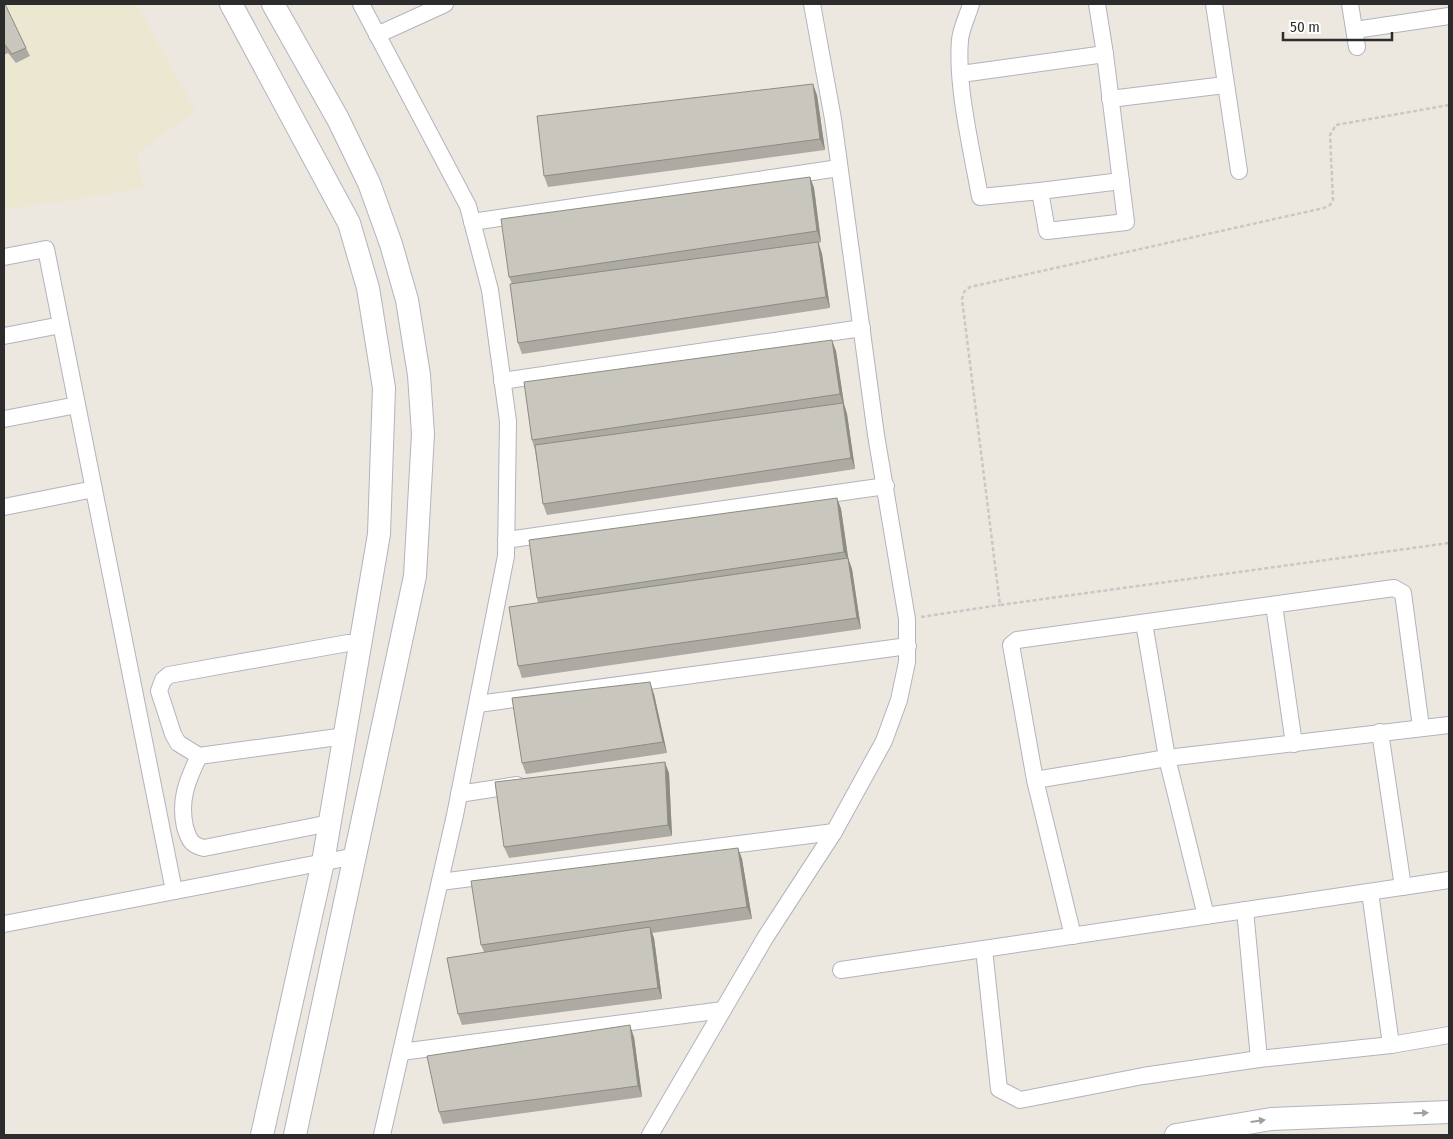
<svg xmlns="http://www.w3.org/2000/svg" width="1453" height="1139" viewBox="0 0 1453 1139" font-family="'Fira Sans Condensed',sans-serif">
	<style>
		.education { fill: #ece7d0 }
		.lines { fill: none; stroke-linecap: round; stroke-linejoin: round }
		.street-casing { stroke: #b2b3be; stroke-width: 18 }
		.secondary-casing { stroke: #b2b3be; stroke-width: 24 }
		.path { stroke: #c8c8c8; stroke-width: 2.5; stroke-dasharray: 4 2.5; stroke-linecap: butt }
		.street { stroke: #fff; stroke-width: 16 }
		.secondary { stroke: #fff; stroke-width: 22 }
		.wall { fill: #acaaa3 }
		.shaded-wall { fill: #8c8b84 }
		.building { fill: #c8c6bd; stroke: #8c8b84 }
		.oneway { fill: #a0a0a0 }
	</style>
	<rect width="100%" height="100%" fill="#ece8df"/>
	<!-- education -->
	<polygon class="education" points="4,4 137,4 195,111 137,153 144,188 4,210"/>
	<g class="lines">
		<!-- street casing -->
		<g class="street-casing">
			<g id="street">
				<polyline points="361,4 468,206 490,290 508,421 506,556 455,815 382,1135"/>
				<polyline points="1097,4 1105,54"/>
				<polyline points="1214,4 1239,171"/>
				<polyline points="1350,4 1357,47"/>
				<polyline points="1355,30 1449,16"/>
				<polyline points="377,35 445,4"/>
				<path d="M961,74l144,-20 21,168 -79,9 -7,-40 -60,6c-8,-46 -24,-111 -20,-157 1,-12 8,-25 11,-36"/>
				<polyline points="1110,99 1225,85"/>
				<polyline points="1040,191 1121,181"/>
				<polyline points="472,222 839,168"/>
				<polyline points="4,257 46,249 174,891"/>
				<polyline points="4,336 61,325"/>
				<polyline points="502,381 862,328"/>
				<polyline points="4,419 77,405"/>
				<polyline points="4,507 94,489"/>
				<polyline points="506,540 886,486"/>
				<polyline points="1274,605 1294,744"/>
				<polyline points="1144,623 1167,758 1206,916"/>
				<polyline points="478,704 908,646"/>
				<polyline points="1380,732 1403,887"/>
				<polyline points="345,736 199,756 178,743 173,734 159,691 163,680 169,675 348,643 360,645"/>
				<path d="M199,756c-12,25 -20,44 -14,71 4,13 6,18 19,21l126,-25"/>
				<polyline points="1035,780 1167,758 1449,725"/>
				<polyline points="459,794 517,785"/>
				<polyline points="440,882 834,832"/>
				<polyline points="1370,892 1391,1045"/>
				<polyline points="1245,910 1259,1059"/>
				<polyline points="4,924 356,856"/>
				<polyline points="1073,936 1035,780 1011,645 1017,640 1394,588 1403,593 1421,727"/>
				<polyline points="984,949 999,1089 1020,1100 1143,1076 1259,1059 1391,1045 1449,1035"/>
				<polyline points="841,970 1449,880"/>
				<polyline points="401,1052 723,1010"/>
				<polyline points="650,1135 765,938 834,832 884,741 899,700 907,662 907,619 876,435 833,119 812,4"/>
			</g>
		</g>
		<!-- secondary casing -->
		<g class="secondary-casing">
			<g id="secondary">
				<polyline points="231,4 349,223 368,288 384,388 379,534 323,862 262,1135"/>
				<polyline points="273,4 338,119 369,183 391,244 407,300 419,375 423,434 415,576 295,1135"/>
				<polyline points="1176,1135 1271,1119 1449,1112"/>
			</g>
		</g>
		<!-- path -->
		<g class="path">
			<polyline points="1449,105 1336,125 1330,135 1333,200 1330,205 1324,208 970,287 964,292 962,299 1000,605 1449,543"/>
			<polyline points="921,617 1000,605"/>
		</g>
		<!-- street -->
		<use href="#street" class="street"/>
		<!-- secondary -->
		<use href="#secondary" class="secondary"/>
	</g>
	<!-- wall -->
	<g class="wall">
		<polygon points="4,4 30,56 16,63 8,53 4,55"/>
		<polygon points="817,95 825,150 548,187 544,176"/>
		<polygon points="810,177 814,188 821,242 819,243 822,254 830,308 522,354 518,343 512,284 509,277"/>
		<polygon points="836,351 844,404 847,414 855,469 547,515 543,504 535,450 532,440"/>
		<polygon points="837,498 841,509 848,558 852,569 861,629 522,678 518,666 538,603 537,598"/>
		<polygon points="654,694 667,753 526,774 522,763"/>
		<polygon points="669,773 672,836 509,858 504,847"/>
		<polygon points="738,848 742,859 752,919 652,933 654,938 662,999 462,1025 458,1014 484,952 481,945"/>
		<polygon points="634,1037 642,1097 443,1124 439,1112"/>
	</g>
	<!-- shaded-wall -->
	<g class="shaded-wall">
		<polygon points="813,84 817,95 825,150 820,139"/>
		<polygon points="810,177 814,188 821,242 817,231"/>
		<polygon points="818,242 822,254 830,308 826,297"/>
		<polygon points="832,340 836,351 844,404 847,414 855,469 851,458 843,404 840,394"/>
		<polygon points="837,498 841,509 849,563 844,552"/>
		<polygon points="848,558 852,569 861,629 857,618"/>
		<polygon points="650,682 654,694 667,753 663,742"/>
		<polygon points="665,762 669,773 672,836 668,825"/>
		<polygon points="738,848 742,859 752,919 747,907"/>
		<polygon points="650,927 654,938 662,999 658,988"/>
		<polygon points="630,1025 634,1037 642,1097 638,1086"/>
	</g>
	<!-- building -->
	<g class="building">
		<polygon points="4,4 5,4 26,48 12,54 5,45 4,45"/>
		<polygon points="813,84 820,139 544,176 537,116"/>
		<polygon points="810,177 817,231 509,277 501,219"/>
		<polygon points="818,242 826,297 518,343 510,284"/>
		<polygon points="832,340 840,394 532,440 524,382"/>
		<polygon points="843,403 851,458 543,504 535,445"/>
		<polygon points="837,498 844,552 537,598 529,540"/>
		<polygon points="848,558 857,618 518,666 509,607"/>
		<polygon points="650,682 663,742 522,763 512,698"/>
		<polygon points="665,762 668,825 504,847 495,782"/>
		<polygon points="738,848 747,907 481,945 471,881"/>
		<polygon points="650,927 658,988 458,1014 447,958"/>
		<polygon points="630,1025 638,1086 439,1112 427,1056"/>
	</g>
	<!-- one-way arrows -->
	<defs><path id="oneway-solid" d="M-6-.8H1V-3.2L6.5 0L1 3.2V.8H-6Z" transform="scale(1.25)"/></defs>
	<g class="oneway">
		<use href="#oneway-solid" transform="translate(1421 1113) rotate(-2)"/>
		<use href="#oneway-solid" transform="translate(1258 1121) rotate(-8)"/>
	</g>
	<!-- border -->
	<rect width="1453" height="1139" fill="none" stroke="#2c2c2c" stroke-width="10"/>
	<!-- scale -->
	<path d="M1283 32v8h109v-8" fill="none" stroke="#2c2c2c" stroke-width="2.5"/>
	<text x="1290" y="32" font-size="15" fill="#2c2c2c" stroke="#ffffff" stroke-width="4" paint-order="stroke">50 m</text>
</svg>
